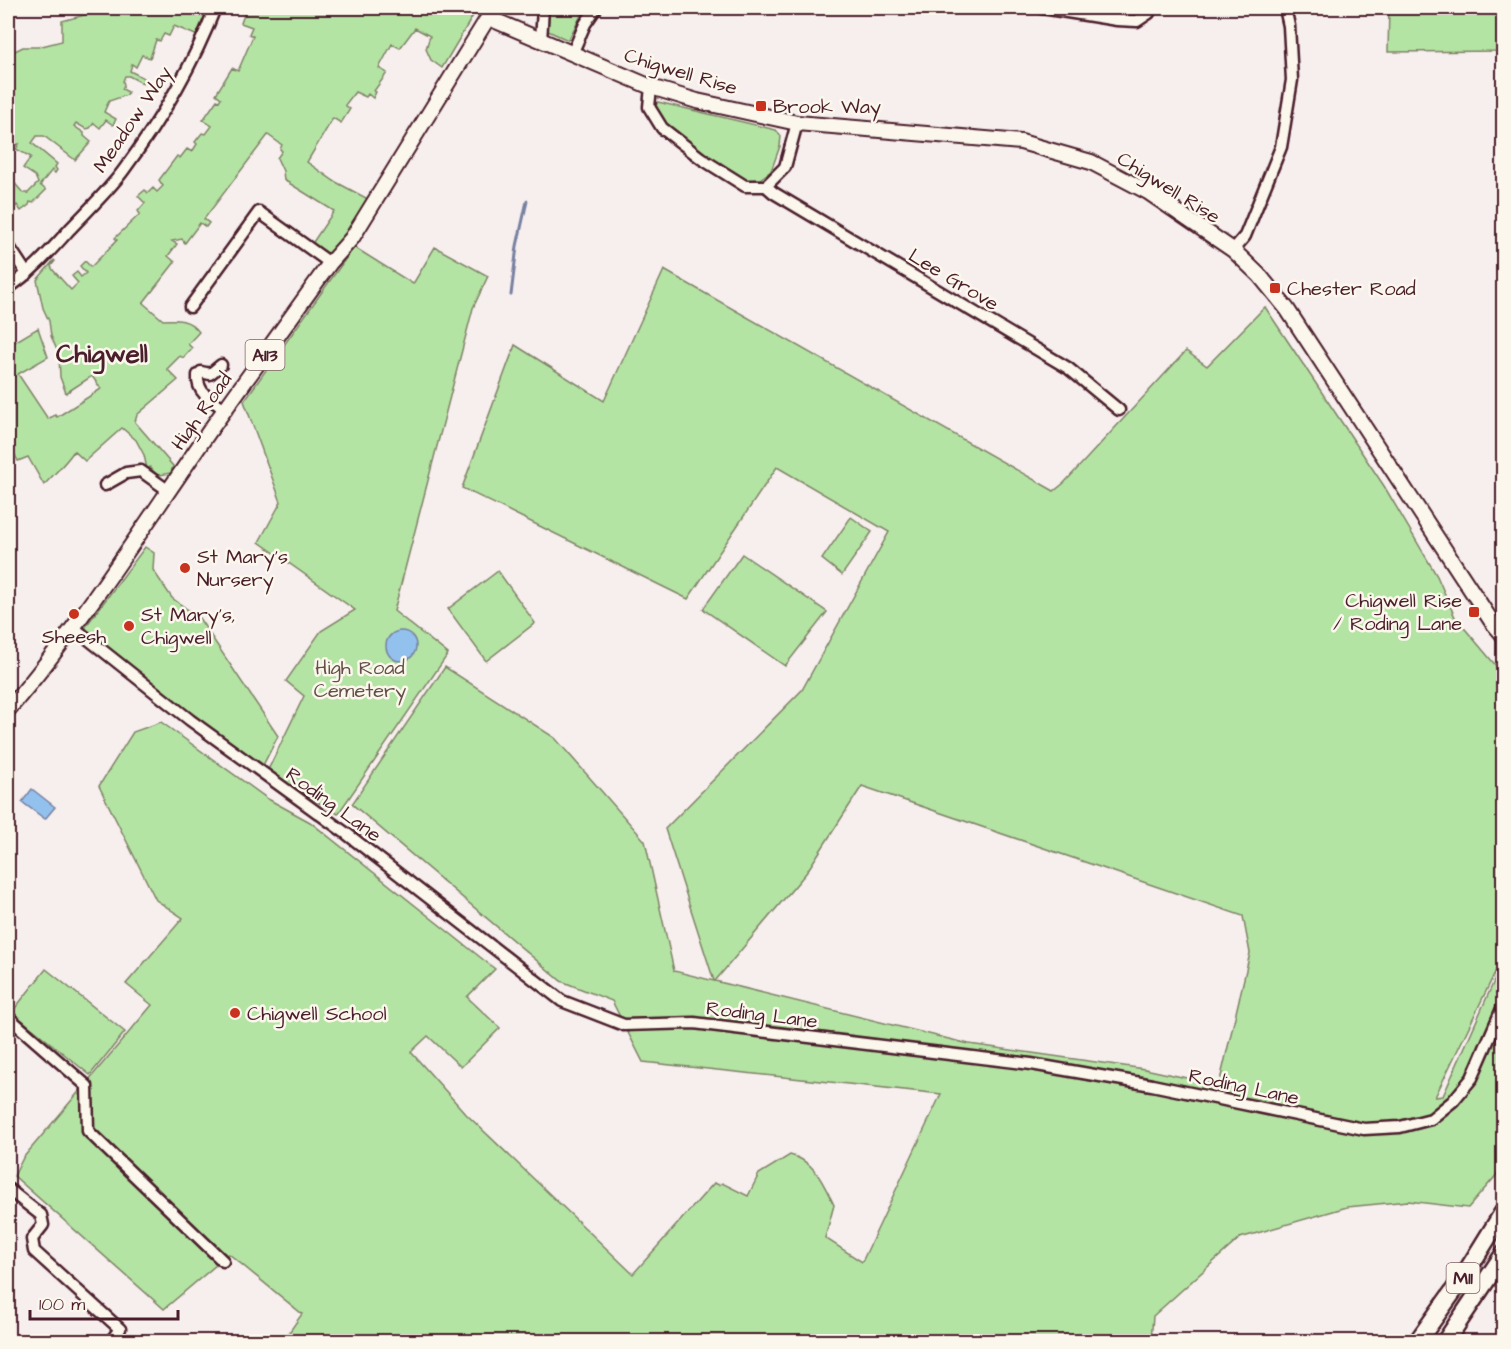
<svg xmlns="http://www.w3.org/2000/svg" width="1511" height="1349" viewBox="0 0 1511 1349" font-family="'Architects Daughter',sans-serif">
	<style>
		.green { fill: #b4e4a3; stroke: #7f8267; stroke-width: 1.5; fill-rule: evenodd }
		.water { fill: #93c1ee; stroke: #7680a0; stroke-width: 1.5 }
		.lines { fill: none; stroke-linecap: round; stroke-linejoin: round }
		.stream { stroke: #7680a0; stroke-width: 3 }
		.minor-casing { stroke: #4a1f2b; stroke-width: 15 }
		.major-casing { stroke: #4a1f2b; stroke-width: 18 }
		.highway-casing { stroke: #4a1f2b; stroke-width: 21 }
		.minor { stroke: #fbf7ec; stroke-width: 10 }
		.major { stroke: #fbf7ec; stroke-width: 14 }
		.highway { stroke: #fbf7ec; stroke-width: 16 }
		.poi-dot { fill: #c8321e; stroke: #fbf7ec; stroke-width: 2 }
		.labels { text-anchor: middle; stroke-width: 5; stroke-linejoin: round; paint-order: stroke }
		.shield { fill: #fbf7ec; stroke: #7f6065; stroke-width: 1.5 }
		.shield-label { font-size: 18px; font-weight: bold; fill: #4a1f2b }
		.street-label { font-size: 20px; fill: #4a1f2b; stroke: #fbf7ec }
		.poi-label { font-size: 20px; fill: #4a1f2b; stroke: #fbf7ec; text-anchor: start }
		.park-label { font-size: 20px; fill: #645049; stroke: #fbf7ec }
		.district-label { font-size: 26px; font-weight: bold; fill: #4a1f2b; stroke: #fbf7ec }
	</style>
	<rect width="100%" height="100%" fill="#f7eeee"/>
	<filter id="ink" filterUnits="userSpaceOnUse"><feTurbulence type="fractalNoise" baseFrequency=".0167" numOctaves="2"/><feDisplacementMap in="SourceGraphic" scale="12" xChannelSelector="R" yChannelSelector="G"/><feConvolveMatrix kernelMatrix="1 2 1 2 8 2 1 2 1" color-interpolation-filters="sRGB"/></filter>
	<g filter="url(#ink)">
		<!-- green -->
		<g class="green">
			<polygon points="91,8 97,9 210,8 198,36 174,26 169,36 164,34 160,41 156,40 150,58 142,55 136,67 132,64 130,71 144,78 142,83 129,76 125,76 123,81 124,85 122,89 128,92 127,95 109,101 104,112 116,119 113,125 106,120 100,128 94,123 90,128 86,129 76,123 74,126 84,133 84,136 91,142 75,160 44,136 37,136 32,143 57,164 55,167 57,170 55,173 52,170 40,185 46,190 33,203 30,202 29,205 21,211 17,205 8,215 8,178 11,179 23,193 28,193 38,183 35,176 23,168 31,157 16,149 19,144 15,145 11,140 8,146 8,49 13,52 23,47 38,47 62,41 62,21 92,13"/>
			<path d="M233,8h114l5,2 1,-2h109l12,6 -32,54 -11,-8 -5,-11 4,-13 -15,-8 -15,20 -8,-4 -13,24 8,5 -13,18 2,1 -3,6 -5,-4 -2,3 -11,-5 -10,13 5,4 -9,14 -8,-5 -26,44 27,19 34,18 -40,63 -19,-14 25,-37 -50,-31 -1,-9 -6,-13 5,-7 -2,-2 2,-4 -14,-10 -64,84 5,4 -3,4 -6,-4 -15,20 -3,-4 -10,2 5,3 -9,12 7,6 -32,41 20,17c14,-1 27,-1 36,12l-11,12 4,4 -9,10 -3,-2 -13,13 11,11 -41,35 -2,7 38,44 -2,7c-12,1 -12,6 -21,-6l-3,2 -3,-14 -8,-15 -14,-12 -37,33 -11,-10c-9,13 -19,22 -30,34l-16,-28 -10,4 -9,-18 5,-2 -1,-4 -5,1v-92l30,-18 10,29 -30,17 30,45 7,-4 2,2 44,-28 -9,-13 -26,17 -6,-16 -1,-22 -8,-19 -2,-15 -6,-13 -6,-28 17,-20 1,1 -4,5 2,4 18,20 7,-7 -6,-7 5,-4 4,5 5,-4 -6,-7 5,-5 6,6 26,-27 -2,-2 25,-24 -2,-3 7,-8 -7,-7 7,-6 3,3 5,-5 4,4 6,-6 -4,-6 18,-24 3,2 7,-9 5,3 5,-8 -2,-2 7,-9 4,1 6,-8 -9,-6 14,-20 2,1 2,-3 -5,-4 16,-26 6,3 15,-35 -4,-2 3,-7 -11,-4 4,-11z"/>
			<polygon points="549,8 585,8 568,40 548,31"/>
			<polygon points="1389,8 1503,8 1503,51 1388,52"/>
			<polygon points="658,102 776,130 781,136 780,146 771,171 760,179 746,180 706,157 665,126 654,109"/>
			<polygon points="354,247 413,284 435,247 488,276 473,308 394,611 448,654 338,814 267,772 304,696 286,681 321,631 355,610 259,542 281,502 244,401"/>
			<path d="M664,270l390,221 10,-8 122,-132 21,15 58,-59 119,179 53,90 18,41 48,57v282l-68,141 8,-1 60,-135 1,200 -4,10 -32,37 -60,-7 -61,6 -107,31 -87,78 -2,25h-868l19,-27 -73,-60 -65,55 -150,-133 9,-18 129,-153 -26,-21 57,-66 -27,-18 -57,-114 34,-54 28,-10 107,77 42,23 185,147 -28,28 33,31 -39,39 -33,-31 -17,16 55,62 167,160 81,-91 5,2 3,-2 26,13 11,-22 31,-19c25,6 33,28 44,50l-9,33 37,24 79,-168 -298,-32 -31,-61 -51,-20 -209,-177 93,-137 110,71 90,103 29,130 40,10 -49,-152 137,-139 87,-158 -112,-65 -89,132 -226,-111 53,-143 89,56zM862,786l381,130 7,37 -31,132 -74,-16 -176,-25 -254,-63 91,-108z"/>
			<polygon points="851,517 872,532 842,575 822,559"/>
			<polygon points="145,547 154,553 153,570 172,598 199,618 278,736 261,769 192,716 86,630 86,626"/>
			<polygon points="742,554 827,612 785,666 703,609"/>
			<polygon points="498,571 535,623 486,661 448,609"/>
			<polygon points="46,969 125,1032 90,1075 12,1012"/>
		</g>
		<!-- water -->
		<g class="water">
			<circle cx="401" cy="646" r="15"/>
			<polygon points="32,789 55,807 45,819 22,802"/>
		</g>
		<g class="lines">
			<!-- stream -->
			<polyline class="stream" points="511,295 517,246 527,201"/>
			<!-- minor casing -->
			<g class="minor-casing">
				<g id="minor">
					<polyline points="1042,8 1117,20 1137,21 1149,13 1149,8"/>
					<polyline points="541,41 543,8"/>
					<polyline points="572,54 585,24 596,8"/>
					<polyline points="651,87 649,107 662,128 702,159 745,186 766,186 785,167 797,123"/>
					<polyline points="766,186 774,193 1068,368 1119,410"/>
					<polyline points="8,245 27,274"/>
					<polyline points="1233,250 1245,236 1281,147 1292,80 1289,26 1285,8"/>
					<path d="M8,288c24,-16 43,-38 62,-59 18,-19 38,-38 53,-58 37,-50 70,-106 92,-163"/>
					<polyline points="190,307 259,212 330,263"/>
					<path d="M221,365l-11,9 -9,-2 -3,3c-2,18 14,26 28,34"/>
					<polyline points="105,485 126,473 141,471 169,491"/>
					<polyline points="73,627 190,720 347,834 562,1001 624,1025 694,1023 1031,1064 1152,1085 1364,1129 1400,1127 1431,1119 1453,1101 1472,1078 1504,1004"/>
					<polyline points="8,1017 87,1086 88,1131 223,1261"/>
					<polyline points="8,1189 41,1215 43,1225 32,1239 34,1251 120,1329 110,1342"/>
				</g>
			</g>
			<!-- major casing -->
			<g class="major-casing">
				<g id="major">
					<polyline points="489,18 651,87 697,101 797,123 1021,142 1091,162 1148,192 1233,250 1260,276 1287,309 1492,622 1504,636"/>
					<path d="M8,710c76,-89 138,-188 205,-284 39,-55 78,-108 117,-163l22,-25 142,-230"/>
				</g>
			</g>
			<!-- highway casing -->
			<g class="highway-casing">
				<g id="highway">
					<polyline points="1417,1342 1462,1279 1504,1211"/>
					<polyline points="1445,1342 1504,1254"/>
				</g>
			</g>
			<!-- minor -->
			<use href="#minor" class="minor"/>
			<!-- major -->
			<use href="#major" class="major"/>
			<!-- highway -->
			<use href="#highway" class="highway"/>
		</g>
	</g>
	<!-- markers -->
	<g class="poi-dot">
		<rect x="755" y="100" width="12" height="12" rx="3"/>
		<rect x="1269" y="282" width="12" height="12" rx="3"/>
		<circle cx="185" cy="568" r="6"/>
		<rect x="1468" y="606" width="12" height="12" rx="3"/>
		<circle cx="74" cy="614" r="6"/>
		<circle cx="129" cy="626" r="6"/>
		<circle cx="235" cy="1013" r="6"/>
	</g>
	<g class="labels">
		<!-- shield labels -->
		<g class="shield">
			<rect x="245.5" y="340" width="39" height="30" rx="4.5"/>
			<rect x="1446.5" y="1263" width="33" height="30" rx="4.5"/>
		</g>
		<g class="shield-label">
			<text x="265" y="361">A113</text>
			<text x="1463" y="1284">M11</text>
		</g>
		<!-- street labels -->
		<g class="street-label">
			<text transform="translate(681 71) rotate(17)" y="7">Chigwell Rise</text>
			<text transform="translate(132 119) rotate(-56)" y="7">Meadow Way</text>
			<text transform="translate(1169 187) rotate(32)" y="7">Chigwell Rise</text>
			<text transform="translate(954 279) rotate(31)" y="7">Lee Grove</text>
			<text transform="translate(201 411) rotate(-55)" y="7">High Road</text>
			<text transform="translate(334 804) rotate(36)" y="7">Roding Lane</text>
			<text transform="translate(762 1014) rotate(7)" y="7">Roding Lane</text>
			<text transform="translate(1244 1086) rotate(12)" y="7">Roding Lane</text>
		</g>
		<!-- poi labels -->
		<g class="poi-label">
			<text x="773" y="113">Brook Way</text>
			<text x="1287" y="295">Chester Road</text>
			<text x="197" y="563">St Mary's<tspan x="197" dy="23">Nursery</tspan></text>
			<text x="1462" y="607" text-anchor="end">Chigwell Rise<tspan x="1462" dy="23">/ Roding Lane</tspan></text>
			<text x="141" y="621">St Mary's,<tspan x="141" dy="23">Chigwell</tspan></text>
			<text x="74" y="643" text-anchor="middle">Sheesh</text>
			<text x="247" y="1020">Chigwell School</text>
		</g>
		<!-- park labels -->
		<g class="park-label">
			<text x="360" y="674">High Road<tspan x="360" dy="23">Cemetery</tspan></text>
		</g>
		<!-- district labels -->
		<g class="district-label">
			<text x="102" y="362">Chigwell</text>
		</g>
	</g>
	<!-- margin -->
	<rect width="1511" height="1349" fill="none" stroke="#fbf7ec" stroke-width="30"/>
	<rect x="15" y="15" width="1481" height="1319" fill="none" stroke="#4a1f2b" stroke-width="2" filter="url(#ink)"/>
	<!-- scale -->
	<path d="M30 1310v9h148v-9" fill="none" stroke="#4a1f2b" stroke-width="3"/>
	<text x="39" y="1310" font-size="18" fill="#4a1f2b" stroke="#fbf7ec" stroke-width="4.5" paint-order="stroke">100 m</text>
</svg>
